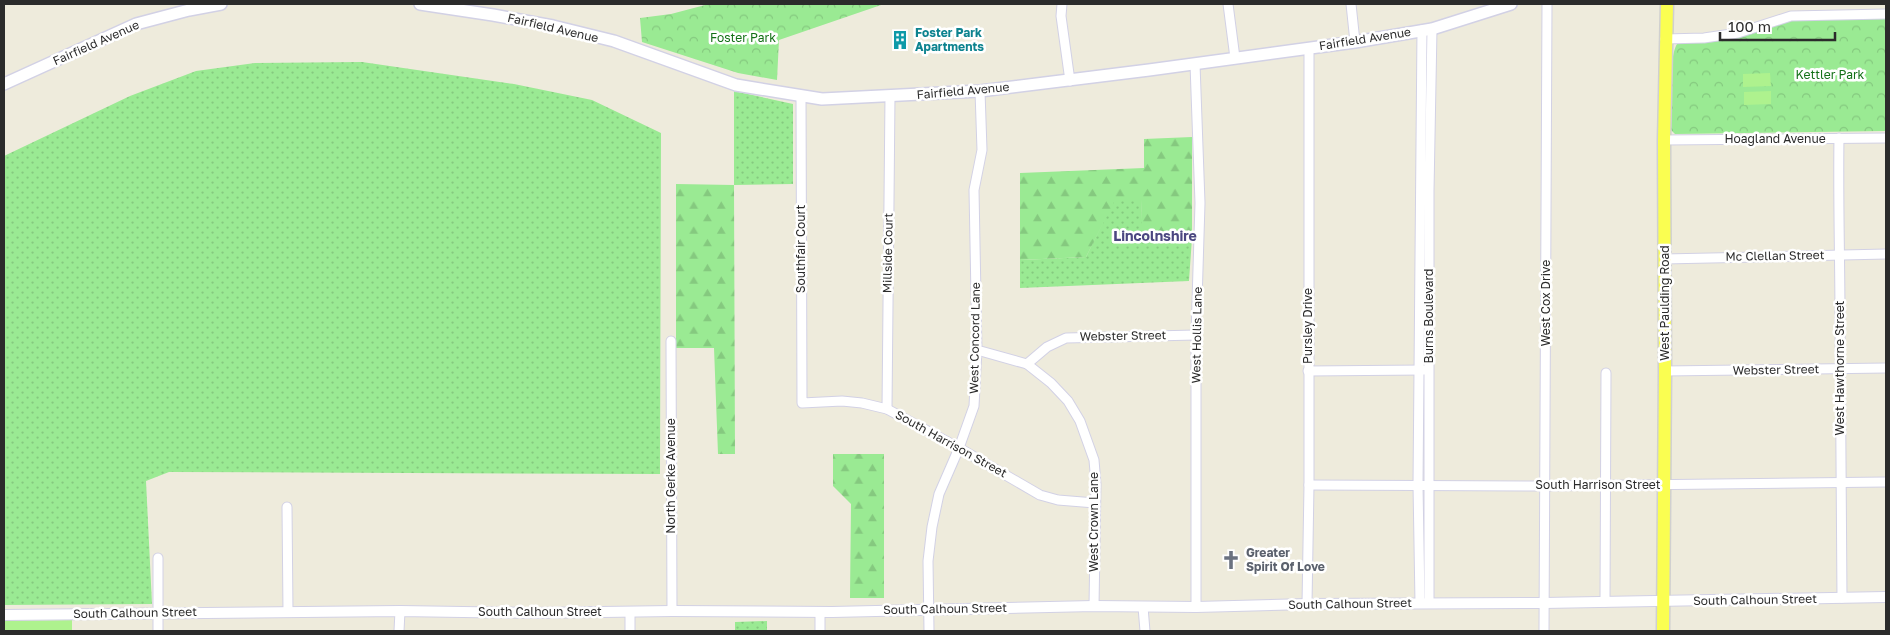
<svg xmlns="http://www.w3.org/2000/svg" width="1890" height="635" viewBox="0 0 1890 635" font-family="'Golos Text',sans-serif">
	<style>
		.grass { fill: url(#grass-dots) }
		.forest { fill: url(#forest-firs) }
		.park { fill: url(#park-crowns) }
		.pitch { fill: #aef28e }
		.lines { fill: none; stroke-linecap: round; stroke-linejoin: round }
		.minor-casing { stroke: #d2d1e5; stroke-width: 11 }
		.tertiary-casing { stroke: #d2d1e5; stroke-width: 12 }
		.secondary-casing { stroke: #d2d1e5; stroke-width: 14 }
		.primary-casing { stroke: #d0d0d0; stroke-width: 15 }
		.minor { stroke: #fff; stroke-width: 9 }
		.tertiary { stroke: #fff; stroke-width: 10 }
		.secondary { stroke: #fff; stroke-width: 11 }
		.primary { stroke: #fafe51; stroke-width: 12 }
		.labels { text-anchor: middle; stroke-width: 5; stroke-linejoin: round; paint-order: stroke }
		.street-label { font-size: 12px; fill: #2b2b2b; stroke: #fff }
		.culture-label { font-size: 12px; font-weight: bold; fill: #0d838f; stroke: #fff; text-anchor: start }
		.park-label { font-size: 12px; fill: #137017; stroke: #fff }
		.worship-label { font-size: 12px; font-weight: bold; fill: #5b616d; stroke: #fff; text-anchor: start }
		.neighbourhood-label { font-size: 14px; font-weight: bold; fill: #4b4780; stroke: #fff }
	</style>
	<defs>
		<pattern id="grass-dots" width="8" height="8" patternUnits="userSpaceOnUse" patternTransform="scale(1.25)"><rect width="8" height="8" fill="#9aea93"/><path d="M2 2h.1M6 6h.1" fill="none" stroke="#85c97f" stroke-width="1.8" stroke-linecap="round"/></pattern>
		<pattern id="forest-firs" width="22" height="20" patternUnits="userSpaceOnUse" patternTransform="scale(1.25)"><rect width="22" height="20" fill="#9aea93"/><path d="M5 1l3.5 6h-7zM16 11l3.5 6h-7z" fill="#85c97f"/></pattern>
		<pattern id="park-crowns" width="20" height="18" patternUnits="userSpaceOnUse" patternTransform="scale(1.25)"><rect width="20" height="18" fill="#9aea93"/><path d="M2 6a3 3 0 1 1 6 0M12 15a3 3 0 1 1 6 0" fill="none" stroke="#85c97f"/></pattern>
	</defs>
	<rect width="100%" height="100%" fill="#eeebdc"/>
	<!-- grass -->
	<g class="grass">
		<polygon points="362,62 514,84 592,100 661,133 660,474 169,472 146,481 152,604 4,605 4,156 130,96 196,71 255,63"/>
		<polygon points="734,91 793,104 793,184 734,185"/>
		<polygon points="1114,200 1141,200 1143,240 1192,238 1189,281 1020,288 1020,260 1086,257"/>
		<polygon points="767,621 767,631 735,631 735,622"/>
	</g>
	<!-- forest -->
	<g class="forest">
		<polygon points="1192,137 1192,238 1142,240 1141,200 1115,200 1086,257 1020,260 1020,173 1144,168 1144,139"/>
		<polygon points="676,184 734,185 735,454 718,454 714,348 676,348"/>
		<polygon points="833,454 884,454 884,598 850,598 851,504 833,486"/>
	</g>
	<!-- park -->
	<g class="park">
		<polygon points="709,4 884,4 779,40 777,80 738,73 642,42 640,18 671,14"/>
		<path d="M1886,19v112l-211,3 -4,-4c0,-19 -3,-71 6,-86l45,-4 38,-9 32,-11z"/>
	</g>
	<!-- pitch -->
	<g class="pitch">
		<polygon points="1770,73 1771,86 1743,87 1743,74"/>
		<polygon points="1771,91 1771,104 1744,105 1744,92"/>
		<polygon points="72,620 72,631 4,631 4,621"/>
	</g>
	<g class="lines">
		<!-- minor casing -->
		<g class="minor-casing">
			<g id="minor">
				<polyline points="1062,4 1061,16 1070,81"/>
				<polyline points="1228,4 1235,58"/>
				<polyline points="1351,4 1355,42"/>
				<polyline points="1665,39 1704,38 1738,33 1791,16 1886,14"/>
				<polyline points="1195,64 1200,203 1196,335 1196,607"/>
				<polyline points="801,96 802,403 842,401 862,403 887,409 959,448 1040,495 1058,500 1095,503"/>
				<path d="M1839,138c-1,61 1,122 1,183 1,92 1,185 2,277"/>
				<polyline points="1664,140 1886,138"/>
				<polyline points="1664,259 1886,254"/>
				<polyline points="671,341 672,611"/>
				<polyline points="977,350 1027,364 1051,383 1068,401 1080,421 1094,460 1096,484 1094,606"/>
				<polyline points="1027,364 1047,347 1066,338 1196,335"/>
				<polyline points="1308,371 1424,370"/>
				<polyline points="1665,371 1886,368"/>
				<polyline points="887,409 890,96"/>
				<polyline points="1309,485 1546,486 1886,482"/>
				<polyline points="287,507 288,611"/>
				<polyline points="158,558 158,631"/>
				<polyline points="1605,602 1606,373"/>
				<polyline points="1420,603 1418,485 1422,30"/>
				<polyline points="1429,603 1429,191 1432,29"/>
				<polyline points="1307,604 1309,485 1309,48"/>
				<polyline points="1143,607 1145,631"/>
				<polyline points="630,612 630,631"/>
				<polyline points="820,612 820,631"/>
				<polyline points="399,631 400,611"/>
				<polyline points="929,631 928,561 932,527 939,494 959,448 974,406 977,350 974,190 982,150 980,91"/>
				<polyline points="1544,631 1547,4"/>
			</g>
		</g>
		<!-- tertiary casing -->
		<g class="tertiary-casing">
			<polyline id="tertiary" points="4,615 400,611 533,613 672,611 832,612 1094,606 1196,607 1307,604 1544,603 1886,597"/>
		</g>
		<!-- secondary casing -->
		<g class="secondary-casing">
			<g id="secondary">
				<polyline points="420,4 493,15 553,26 614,41 736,85 822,99 980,91 1149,70 1355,42 1432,29 1511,4"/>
				<polyline points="4,84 136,24 189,10 221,4"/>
			</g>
		</g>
		<!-- primary casing -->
		<g class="primary-casing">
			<polyline id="primary" points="1663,631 1665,371 1664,140 1667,4"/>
		</g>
		<!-- minor -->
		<use href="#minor" class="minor"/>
		<!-- tertiary -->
		<use href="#tertiary" class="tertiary"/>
		<!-- secondary -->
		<use href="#secondary" class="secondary"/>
		<!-- primary -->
		<use href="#primary" class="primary"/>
	</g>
	<!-- icons -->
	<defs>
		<g id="building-bare" transform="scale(1.5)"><path d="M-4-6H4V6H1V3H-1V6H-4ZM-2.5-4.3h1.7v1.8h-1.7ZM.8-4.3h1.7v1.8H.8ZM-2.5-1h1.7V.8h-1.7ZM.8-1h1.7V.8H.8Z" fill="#0f9aa8" stroke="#fff" stroke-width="2.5" paint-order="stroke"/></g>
		<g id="church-bare" transform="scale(1.5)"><path d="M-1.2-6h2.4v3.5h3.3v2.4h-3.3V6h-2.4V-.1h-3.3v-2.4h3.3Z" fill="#6b7280" stroke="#fff" stroke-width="2.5" paint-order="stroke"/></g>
	</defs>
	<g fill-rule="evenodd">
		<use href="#building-bare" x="900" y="40"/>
		<use href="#church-bare" x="1231" y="560"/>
	</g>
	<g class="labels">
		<!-- street labels -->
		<g class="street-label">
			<text transform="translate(553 28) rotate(13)" y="4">Fairfield Avenue</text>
			<text transform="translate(1365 39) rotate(-9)" y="4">Fairfield Avenue</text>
			<text transform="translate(96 43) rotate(-24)" y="4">Fairfield Avenue</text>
			<text transform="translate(963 91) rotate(-5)" y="4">Fairfield Avenue</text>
			<text x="1775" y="143">Hoagland Avenue</text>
			<text transform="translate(801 249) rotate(-90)" y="4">Southfair Court</text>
			<text transform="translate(888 253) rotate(-89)" y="4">Millside Court</text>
			<text transform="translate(1775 256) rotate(-1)" y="4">Mc Clellan Street</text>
			<text transform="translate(1546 303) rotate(-90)" y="4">West Cox Drive</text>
			<text transform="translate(1665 303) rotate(-90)" y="4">West Paulding Road</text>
			<text transform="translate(1429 316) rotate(-90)" y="4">Burns Boulevard</text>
			<text transform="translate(1308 326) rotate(-90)" y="4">Pursley Drive</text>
			<text transform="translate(1197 335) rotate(-89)" y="4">West Hollis Lane</text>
			<text transform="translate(1123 336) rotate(-1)" y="4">Webster Street</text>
			<text transform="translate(975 338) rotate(-89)" y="4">West Concord Lane</text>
			<text transform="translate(1840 368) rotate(-90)" y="4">West Hawthorne Street</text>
			<text transform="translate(1776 370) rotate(-1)" y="4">Webster Street</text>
			<text transform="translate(951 444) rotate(29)" y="4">South Harrison Street</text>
			<text transform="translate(671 476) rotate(-90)" y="4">North Gerke Avenue</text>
			<text x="1598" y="489">South Harrison Street</text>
			<text transform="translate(1094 522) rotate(-90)" y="4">West Crown Lane</text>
			<text transform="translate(1755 600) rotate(-1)" y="4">South Calhoun Street</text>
			<text transform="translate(1350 604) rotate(-1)" y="4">South Calhoun Street</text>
			<text transform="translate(945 609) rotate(-1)" y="4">South Calhoun Street</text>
			<text x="540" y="616">South Calhoun Street</text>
			<text transform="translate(135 613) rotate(-1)" y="4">South Calhoun Street</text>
		</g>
		<!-- culture labels -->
		<g class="culture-label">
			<text x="915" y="37">Foster Park<tspan x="915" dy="14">Apartments</tspan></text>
		</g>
		<!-- park labels -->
		<g class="park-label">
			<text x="743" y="42">Foster Park</text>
			<text x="1830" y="79">Kettler Park</text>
		</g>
		<!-- worship labels -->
		<g class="worship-label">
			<text x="1246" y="557">Greater<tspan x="1246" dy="14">Spirit Of Love</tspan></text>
		</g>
		<!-- neighbourhood labels -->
		<g class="neighbourhood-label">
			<text x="1155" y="241">Lincolnshire</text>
		</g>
	</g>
	<!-- border -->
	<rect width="1890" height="635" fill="none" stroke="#2b2b2b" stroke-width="10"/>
	<!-- scale -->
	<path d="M1720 32v8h115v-8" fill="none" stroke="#2b2b2b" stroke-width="2.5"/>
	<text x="1728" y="32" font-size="15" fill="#2b2b2b" stroke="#ffffff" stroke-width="4" paint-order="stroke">100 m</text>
</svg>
